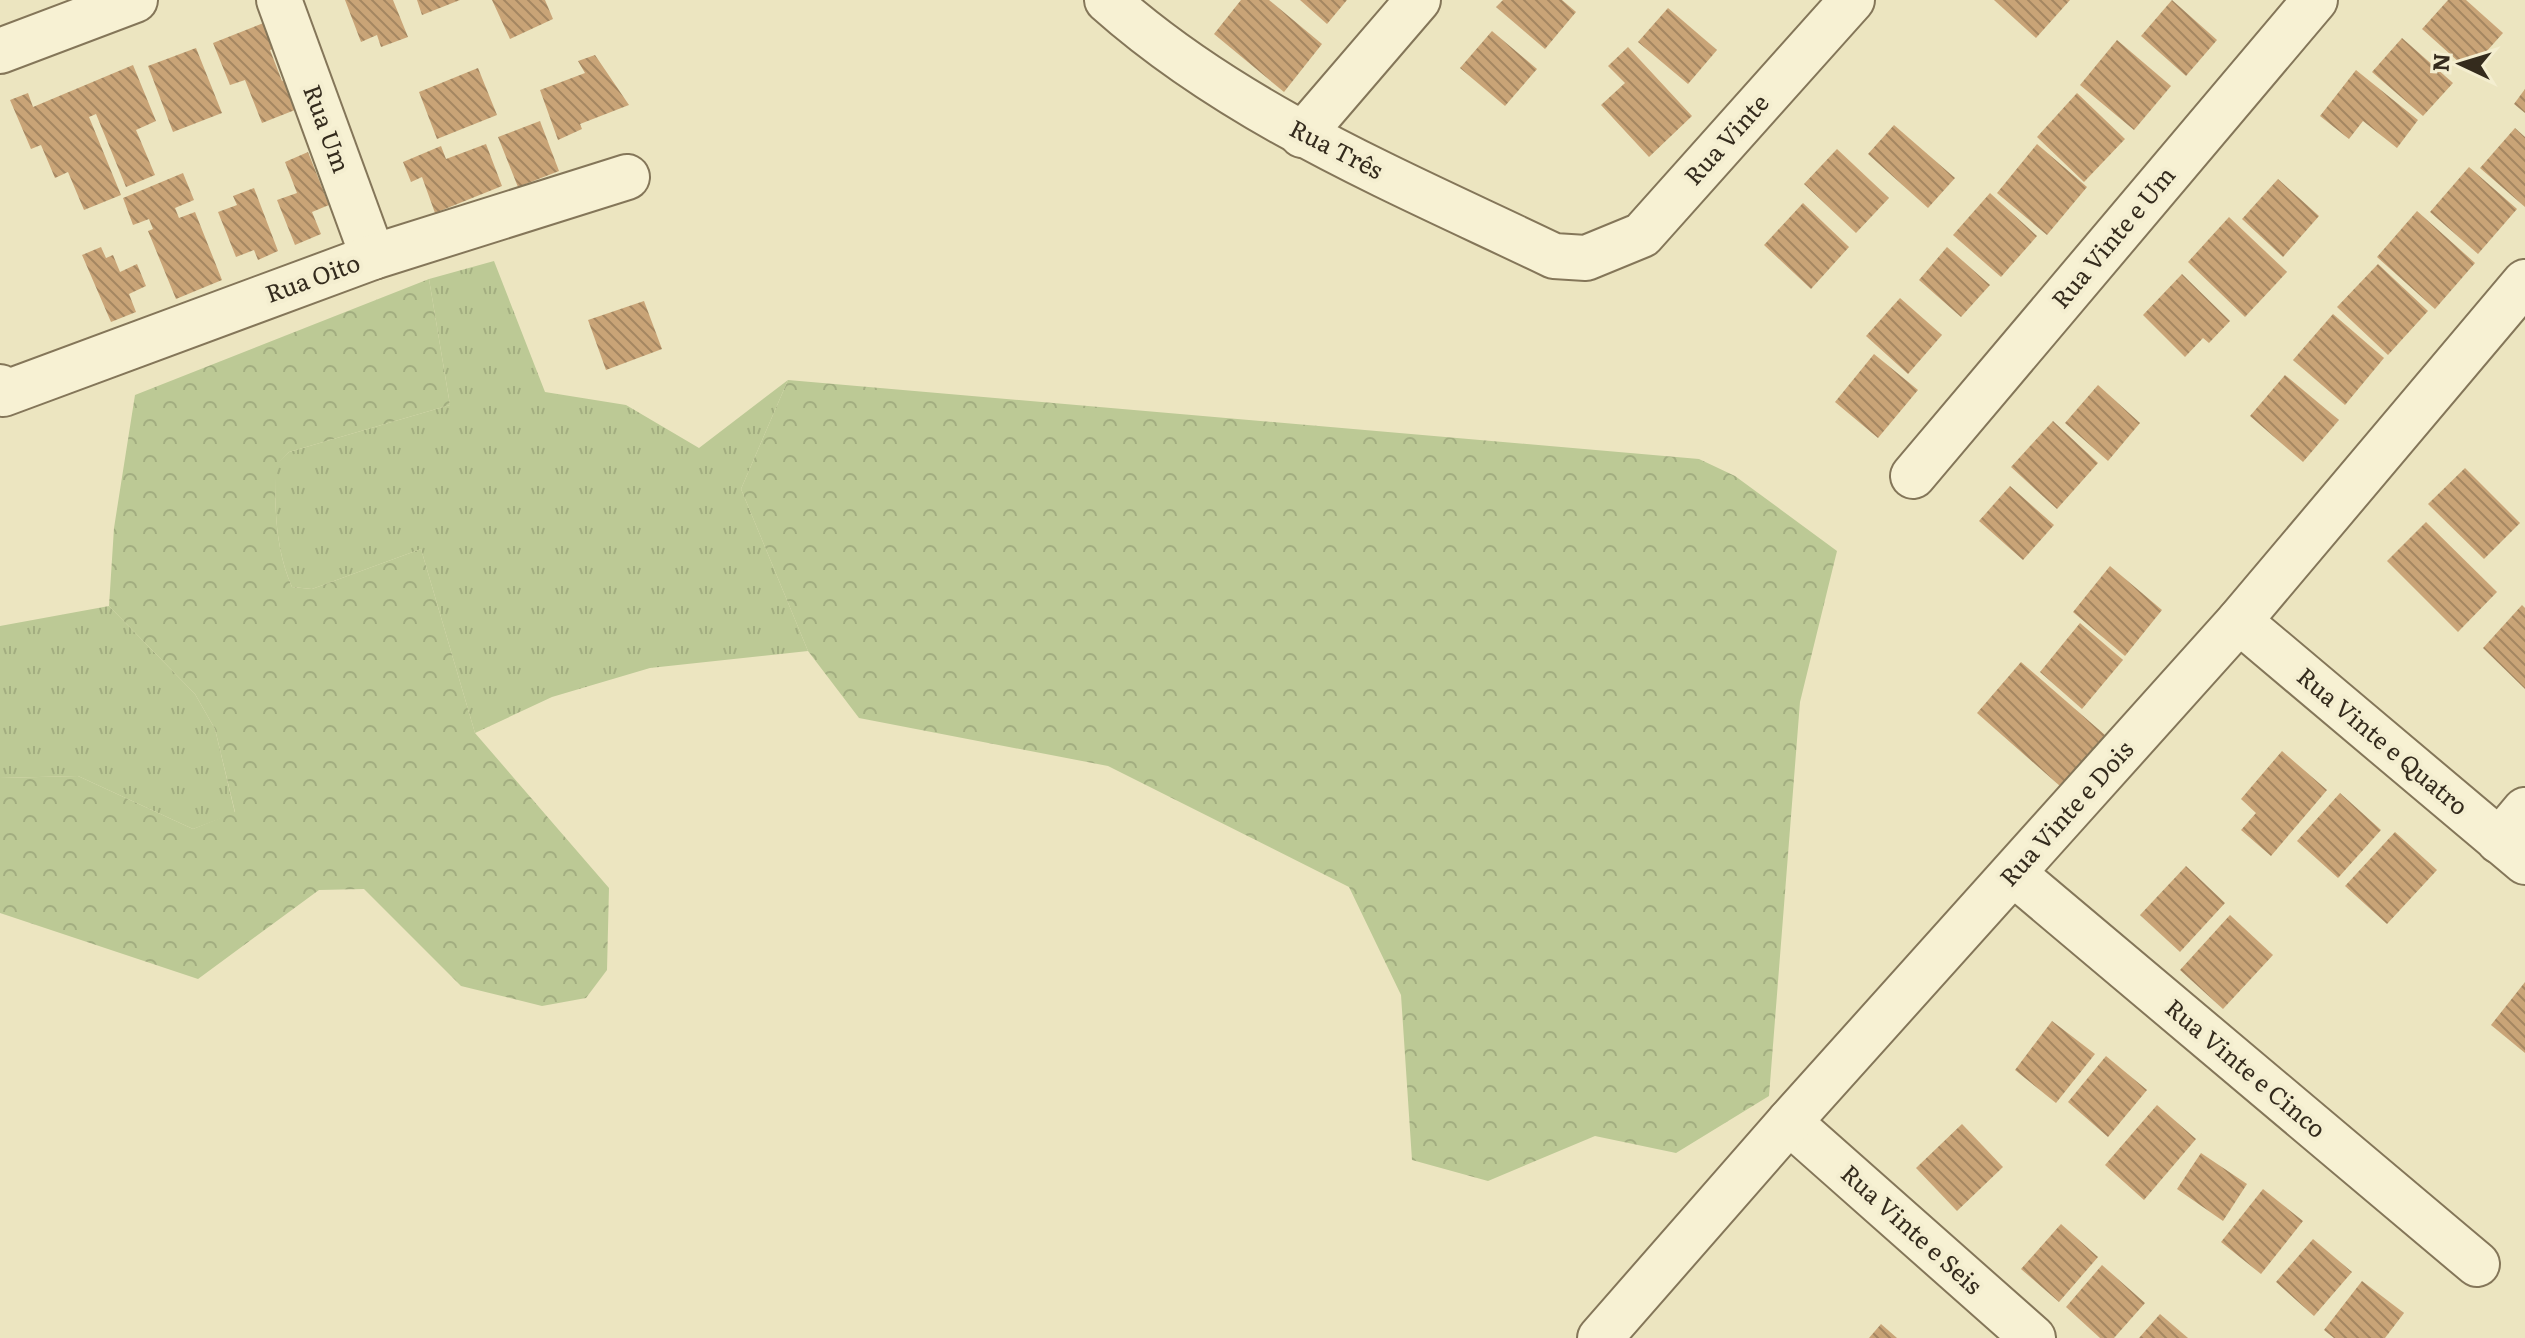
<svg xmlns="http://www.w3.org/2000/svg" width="2525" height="1338" viewBox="0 0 2525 1338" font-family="Literata,serif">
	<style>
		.grass { fill: url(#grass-tufts) }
		.forest { fill: url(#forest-crowns) }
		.building { fill: url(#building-back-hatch) }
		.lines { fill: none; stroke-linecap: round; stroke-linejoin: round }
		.minor-casing { stroke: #847659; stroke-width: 48 }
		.minor { stroke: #f7f1d3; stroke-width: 44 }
		.labels { text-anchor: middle; stroke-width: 8; stroke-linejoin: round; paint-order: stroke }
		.street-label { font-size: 24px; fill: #342b1d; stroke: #f4eed0 }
	</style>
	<defs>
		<pattern id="grass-tufts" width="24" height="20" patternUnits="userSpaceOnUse" patternTransform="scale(2)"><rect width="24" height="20" fill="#bcc995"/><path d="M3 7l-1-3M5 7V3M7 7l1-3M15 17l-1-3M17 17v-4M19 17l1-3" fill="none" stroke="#a2ad80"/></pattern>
		<pattern id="forest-crowns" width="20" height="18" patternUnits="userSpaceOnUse" patternTransform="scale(2)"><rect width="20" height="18" fill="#bcc995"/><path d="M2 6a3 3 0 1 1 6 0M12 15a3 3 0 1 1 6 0" fill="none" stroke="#a2ad80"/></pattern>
		<pattern id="building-back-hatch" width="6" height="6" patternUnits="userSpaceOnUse" patternTransform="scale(2)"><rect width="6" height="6" fill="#c9a477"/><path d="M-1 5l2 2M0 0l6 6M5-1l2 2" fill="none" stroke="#a48661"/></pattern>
	</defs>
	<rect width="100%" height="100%" fill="#ece5c0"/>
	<!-- grass -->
	<g class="grass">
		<path d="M494,261l51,131 81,13 73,43 89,-68 -47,109 67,162 -158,17 -98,29 -77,36 -54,-184 -109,40 -20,-2c-17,-39 -17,-78 -17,-121l14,-14 161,-47 -21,-126z"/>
		<polygon points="109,606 195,694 215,729 235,813 193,829 78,776 0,778 0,626"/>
	</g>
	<!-- forest -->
	<g class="forest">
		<path d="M429,279l21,126 -161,47 -14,15c0,42 0,81 17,120l20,2 109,-40 54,184 134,155 -2,82 -21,28 -44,8 -81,-20 -97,-97 -45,1 -121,89 -198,-66v-135l78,-2 115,53 42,-17 -20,-83 -20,-35 -86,-88 5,-78 21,-133z"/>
		<polygon points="788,380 1699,459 1735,476 1837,551 1800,702 1769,1096 1676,1153 1595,1136 1488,1181 1412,1160 1401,995 1349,887 1108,766 859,718 808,651 741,489"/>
	</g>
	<!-- building -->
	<g class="building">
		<polygon points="345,0 393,0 408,37 381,47 377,35 361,42"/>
		<polygon points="417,0 460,0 422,15"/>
		<polygon points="492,0 545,0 553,19 510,39"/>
		<polygon points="1241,0 1269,0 1322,44 1284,92 1214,34"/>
		<polygon points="1300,0 1347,0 1327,24"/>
		<polygon points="1503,0 1562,0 1576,12 1545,49 1496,7"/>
		<polygon points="1994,0 2070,0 2036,38"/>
		<polygon points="2172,0 2217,40 2186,76 2141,36"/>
		<polygon points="2448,0 2466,0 2503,33 2469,71 2422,29"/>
		<polygon points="1668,8 1717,50 1688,84 1638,42"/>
		<polygon points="266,22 276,48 270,50 282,81 288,78 300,108 262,123 245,80 230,85 213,43"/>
		<polygon points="1492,31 1537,69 1505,106 1460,68"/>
		<polygon points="2402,38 2453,83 2423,116 2372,72"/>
		<polygon points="2117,40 2171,86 2134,130 2080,85"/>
		<polygon points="1628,47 1692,116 1649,157 1601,105 1625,83 1608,66"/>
		<polygon points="196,48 222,113 173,132 148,66"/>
		<polygon points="595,55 629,105 580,124 582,129 558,140 540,90 585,73 578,61"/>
		<polygon points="133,65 156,121 136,130 155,175 126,187 96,114 89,117 121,195 84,210 68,172 55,178 41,145 31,149 10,100 28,93 33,107"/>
		<polygon points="478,68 497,115 437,139 419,92"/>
		<polygon points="2356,70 2418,120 2397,148 2363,121 2349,139 2320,116"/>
		<polygon points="2525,89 2525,113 2514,104"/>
		<polygon points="2077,93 2125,139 2084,182 2037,137"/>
		<polygon points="540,121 559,171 518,187 498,137"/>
		<polygon points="1894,125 1955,178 1928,208 1868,154"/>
		<polygon points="2515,128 2525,137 2525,207 2480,168"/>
		<polygon points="486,144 502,186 435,213 422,177 411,182 403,162 441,146 446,159"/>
		<polygon points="2037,144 2087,187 2047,235 1997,193"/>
		<polygon points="1837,149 1889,198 1856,233 1804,184"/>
		<polygon points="308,152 329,205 312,212 321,234 295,245 277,200 297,193 285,162"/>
		<polygon points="2469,167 2517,209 2478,254 2430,212"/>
		<polygon points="183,173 194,200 175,208 179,218 195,212 222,280 176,299 148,231 153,229 149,219 133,225 123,198"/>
		<polygon points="2278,179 2319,216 2283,257 2242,219"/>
		<polygon points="254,188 278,251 258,260 254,250 236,257 218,212 237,205 233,196"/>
		<polygon points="1990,193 2037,236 2001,277 1953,235"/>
		<polygon points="1803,203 1849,247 1811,289 1764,245"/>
		<polygon points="2417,211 2475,263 2435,309 2377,257"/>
		<polygon points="2229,217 2287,272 2245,317 2188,262"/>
		<polygon points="101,247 106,258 113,255 120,272 137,264 146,286 129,294 136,312 111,322 82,255"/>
		<polygon points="1947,247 1990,285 1961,317 1919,280"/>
		<polygon points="2378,264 2428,311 2388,355 2337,307"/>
		<polygon points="2182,274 2230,321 2209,343 2203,338 2185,357 2143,315"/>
		<polygon points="1900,298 1942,335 1908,374 1866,336"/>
		<polygon points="644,301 662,349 606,370 588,320"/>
		<polygon points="2333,314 2384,358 2345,405 2293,360"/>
		<polygon points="1874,354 1918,390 1878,438 1835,402"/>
		<polygon points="2285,375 2339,420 2303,462 2250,416"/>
		<polygon points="2098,385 2140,423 2108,461 2065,423"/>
		<polygon points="2053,421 2098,463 2057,509 2011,467"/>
		<polygon points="2465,468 2520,523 2484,559 2428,504"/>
		<polygon points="2010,486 2054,525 2023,560 1979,521"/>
		<polygon points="2426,522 2497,592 2458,632 2387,561"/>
		<polygon points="2110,566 2162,610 2125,656 2073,612"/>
		<polygon points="2522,605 2525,608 2525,689 2483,648"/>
		<polygon points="2080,623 2123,660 2082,709 2040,672"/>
		<polygon points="2021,662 2105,735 2060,786 1977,713"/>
		<polygon points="2282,751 2327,790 2271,856 2241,830 2256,813 2241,799"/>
		<polygon points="2340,793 2381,830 2338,878 2297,841"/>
		<polygon points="2395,832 2437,870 2387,924 2345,886"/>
		<polygon points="2186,866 2225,903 2180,952 2140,915"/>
		<polygon points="2230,915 2273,955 2223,1009 2180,970"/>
		<polygon points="2525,982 2525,1053 2491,1025"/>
		<polygon points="2052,1021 2095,1054 2056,1103 2015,1070"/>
		<polygon points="2106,1056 2147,1090 2108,1137 2068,1102"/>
		<polygon points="2157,1105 2196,1139 2144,1200 2105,1165"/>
		<polygon points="1962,1124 2003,1167 1957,1211 1916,1168"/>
		<polygon points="2201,1153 2247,1184 2223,1221 2177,1189"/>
		<polygon points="2263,1189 2303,1221 2261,1274 2221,1242"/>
		<polygon points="2061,1224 2098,1257 2059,1302 2021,1269"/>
		<polygon points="2313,1239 2352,1272 2314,1316 2276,1282"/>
		<polygon points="2102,1265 2145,1303 2114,1338 2100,1338 2066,1307"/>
		<polygon points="2362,1281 2404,1313 2385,1338 2334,1338 2324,1330"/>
		<polygon points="2160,1314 2188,1338 2139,1338"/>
		<polygon points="1881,1324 1897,1338 1869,1338"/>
	</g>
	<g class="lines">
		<!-- minor casing -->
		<g class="minor-casing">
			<g id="minor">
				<polyline points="279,0 373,257"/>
				<path d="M1107,0c129,115 293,182 447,256l32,2 56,-23 210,-235"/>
				<polyline points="0,51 135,0"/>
				<polyline points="1302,135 1418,0"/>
				<polyline points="0,387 3,394 373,257 627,177"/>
				<polyline points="1913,476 2315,0"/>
				<polyline points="2239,621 2525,862"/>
				<polyline points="2499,841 2525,810"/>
				<polyline points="2014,874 2477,1264"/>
				<polyline points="1789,1122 2033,1338"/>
				<polyline points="1600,1338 1789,1122 2239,621 2525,282"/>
			</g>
		</g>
		<!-- minor -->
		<use href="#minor" class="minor"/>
	</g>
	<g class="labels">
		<!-- street labels -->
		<g class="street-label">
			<text transform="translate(326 129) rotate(70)" y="8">Rua Um</text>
			<text transform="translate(1727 140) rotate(-48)" y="8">Rua Vinte</text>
			<text transform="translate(1336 150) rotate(27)" y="8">Rua Três</text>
			<text transform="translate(2114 238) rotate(-50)" y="8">Rua Vinte e Um</text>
			<text transform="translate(313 279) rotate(-20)" y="8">Rua Oito</text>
			<text transform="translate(2382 742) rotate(40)" y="8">Rua Vinte e Quatro</text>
			<text transform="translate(2067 814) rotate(-48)" y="8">Rua Vinte e Dois</text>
			<text transform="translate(2245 1069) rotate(40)" y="8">Rua Vinte e Cinco</text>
			<text transform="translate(1911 1230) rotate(42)" y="8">Rua Vinte e Seis</text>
		</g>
	</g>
	<!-- north arrow -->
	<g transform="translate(2461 64) rotate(274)" stroke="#f4eed0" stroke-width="6" paint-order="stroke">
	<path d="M0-6L14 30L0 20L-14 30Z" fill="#342b1d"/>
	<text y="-12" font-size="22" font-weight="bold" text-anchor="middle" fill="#342b1d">N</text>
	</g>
</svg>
